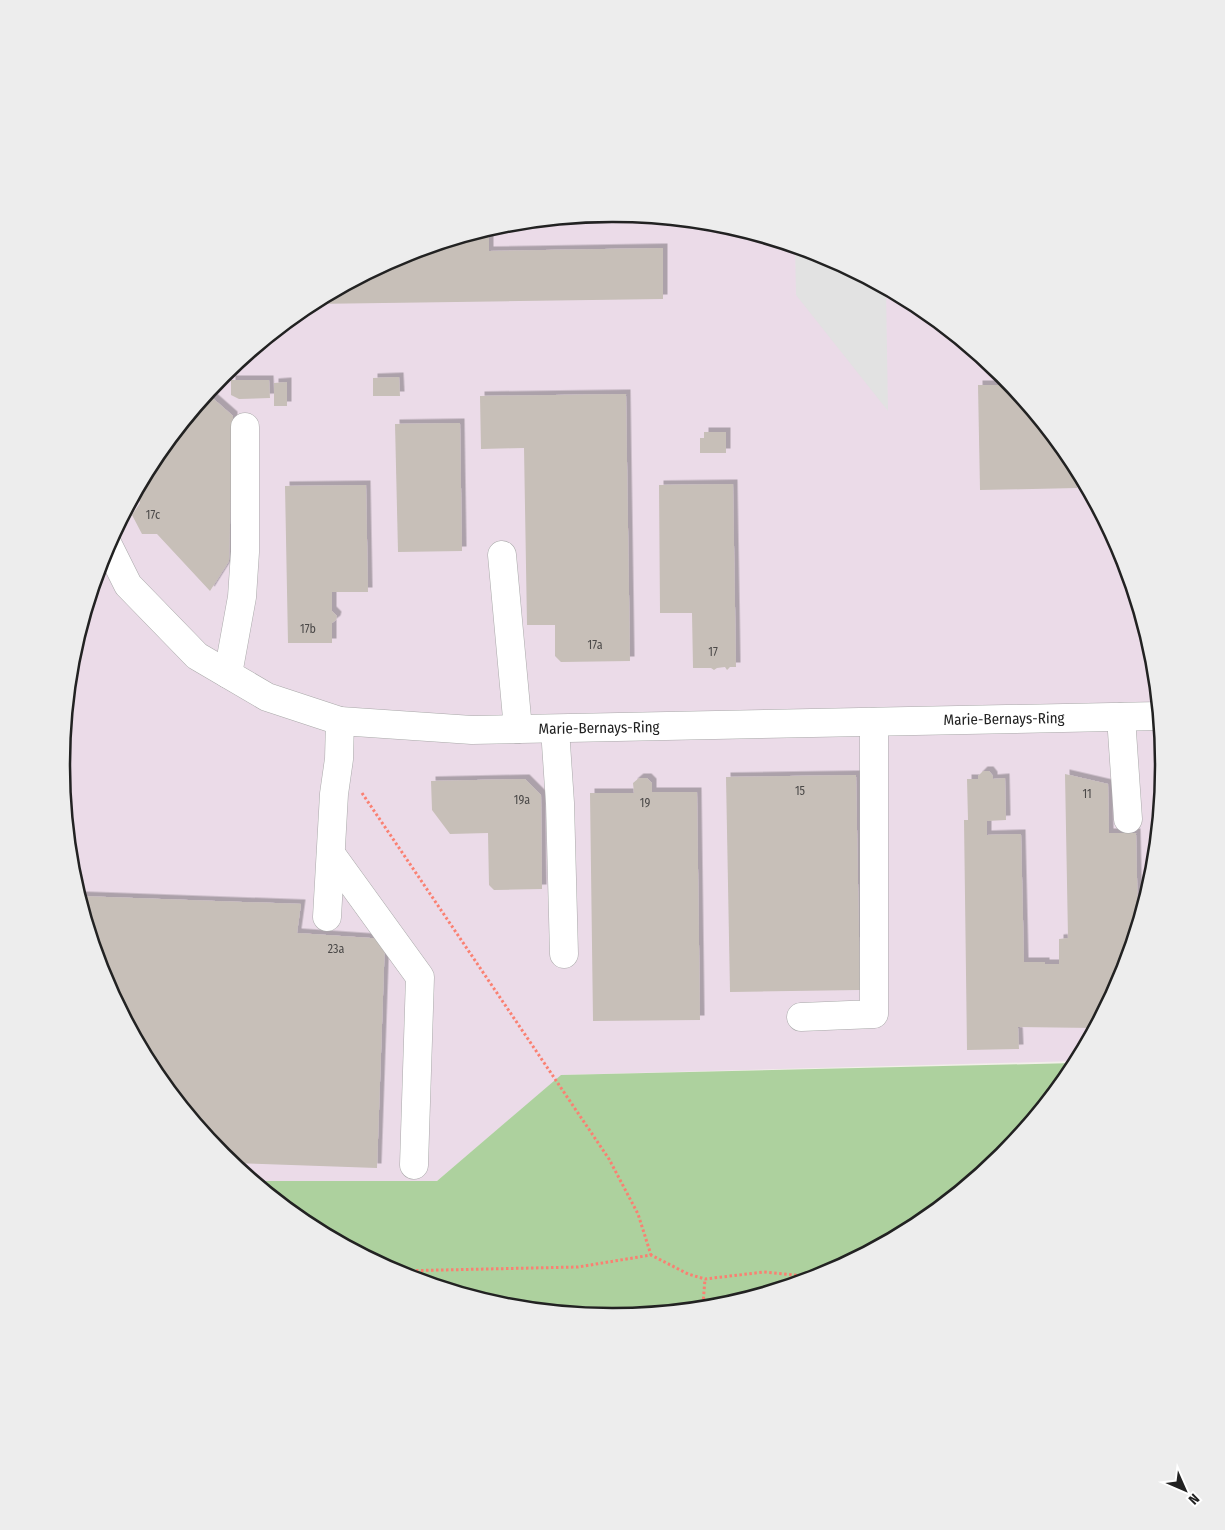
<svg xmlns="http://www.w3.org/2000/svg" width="1225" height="1530" viewBox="0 0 1225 1530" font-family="'Fira Sans Condensed',sans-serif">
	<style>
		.industrial { fill: #ebdbe8 }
		.forest { fill: #add19e }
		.parking { fill: #e2e2e2 }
		.building { fill: #c7bfb8; filter: url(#shadow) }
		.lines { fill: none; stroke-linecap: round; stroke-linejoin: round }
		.minor-casing { stroke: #a9a9a9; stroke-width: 29 }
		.path { stroke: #fa8072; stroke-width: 3; stroke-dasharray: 2.5 2.5; stroke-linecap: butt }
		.minor { stroke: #fff; stroke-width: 28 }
		.labels { text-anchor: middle; stroke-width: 5; stroke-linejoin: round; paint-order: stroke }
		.number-label { font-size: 12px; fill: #4b4948 }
		.street-label { font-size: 15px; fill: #222; stroke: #fff }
		.rim { fill: none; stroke: #222; stroke-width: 2.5 }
	</style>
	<defs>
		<filter id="shadow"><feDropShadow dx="4.5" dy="-4.5" stdDeviation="0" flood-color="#0004"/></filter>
	</defs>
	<rect width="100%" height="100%" fill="#f2efe9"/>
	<!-- industrial -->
	<polygon class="industrial" points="613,214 720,224 824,256 919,307 1002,375 1071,459 1122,554 1153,658 1164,765 1153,873 1122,976 1076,1061 562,1075 437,1181 254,1181 223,1155 154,1071 103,976 72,872 61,765 72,657 103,554 154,459 223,375 306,306 402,256 505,224"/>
	<!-- forest -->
	<polygon class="forest" points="1075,1063 1071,1072 1002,1155 919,1224 823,1274 720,1306 612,1316 505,1306 401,1274 306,1223 254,1181 437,1181 561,1075"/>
	<!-- parking -->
	<polygon class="parking" points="795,247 824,256 886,289 888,411 796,295"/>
	<!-- building -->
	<g class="building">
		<polygon points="489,229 489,251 663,248 663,299 311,304 402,256 413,252 433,252 433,246"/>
		<polygon points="399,377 400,396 373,396 373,378"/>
		<polygon points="231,380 269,380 270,398 239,399 231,395"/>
		<polygon points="287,382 287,406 274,406 274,383"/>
		<polygon points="978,385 1010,385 1071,459 1076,469 1077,488 980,490"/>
		<polygon points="208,394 233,416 229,561 210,591 157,534 142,534 132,515 140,503 137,490 154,459"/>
		<polygon points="626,394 630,661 561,662 555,656 555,625 527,625 524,448 481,449 480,396"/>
		<polygon points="460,423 462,551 398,552 395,424"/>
		<polygon points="704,432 726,432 726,453 700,453 700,438 704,438"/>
		<polygon points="733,484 736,667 730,667 727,670 725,667 717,668 714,670 711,668 693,668 692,613 660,613 659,485"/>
		<polygon points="366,485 368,592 332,592 332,611 337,616 336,620 332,623 332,643 288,643 285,486"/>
		<polygon points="983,771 989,771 993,776 993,779 1005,778 1006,820 987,821 987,835 1021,834 1024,962 1045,962 1045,964 1059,964 1059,939 1068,938 1065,774 1108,784 1109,833 1136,833 1138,922 1122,976 1094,1028 1018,1027 1019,1049 967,1050 964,820 968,820 967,779 978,779 978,776"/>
		<polygon points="856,775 860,990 730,992 726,777"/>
		<polygon points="639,778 647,778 652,783 652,792 697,792 700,1020 593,1021 590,793 634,793 633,783"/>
		<polygon points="525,779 541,795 542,889 494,890 489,885 488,833 450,834 432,810 431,781"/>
		<polygon points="79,896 301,904 297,933 385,939 377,1168 233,1163 223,1155 154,1071 103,976"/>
	</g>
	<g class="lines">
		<!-- minor casing -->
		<g class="minor-casing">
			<g id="minor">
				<polyline points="108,545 128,585 197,656 267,697 340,721 472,730 1159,716"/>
				<polyline points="502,555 518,729"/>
				<polyline points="228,674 242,597 245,552 245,427"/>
				<polyline points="1121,717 1128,819"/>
				<polyline points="555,729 560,803 564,954"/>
				<polyline points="331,854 420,977 414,1165"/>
				<polyline points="327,917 334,794 339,759 340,721"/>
				<polyline points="801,1017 874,1014 874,722"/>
			</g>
		</g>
		<!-- path -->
		<g class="path">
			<polyline points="362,793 609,1159 638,1214 651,1255"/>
			<polyline points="396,1271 578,1267 651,1255 688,1274 705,1279 764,1272 815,1277"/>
			<polyline points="703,1304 705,1279"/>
		</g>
		<!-- minor -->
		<use href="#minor" class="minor"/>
	</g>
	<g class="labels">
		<!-- number labels -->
		<g class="number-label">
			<text x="153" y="519">17c</text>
			<text x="308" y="633">17b</text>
			<text x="595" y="649">17a</text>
			<text x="713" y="656">17</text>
			<text x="800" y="795">15</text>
			<text x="1087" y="798">11</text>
			<text x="522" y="804">19a</text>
			<text x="645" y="807">19</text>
			<text x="336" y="953">23a</text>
		</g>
		<!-- street labels -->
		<g class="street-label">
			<text transform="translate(1004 719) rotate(-1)" y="5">Marie-Bernays-Ring</text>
			<text transform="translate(599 728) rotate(-1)" y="5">Marie-Bernays-Ring</text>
		</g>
	</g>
	<!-- crop -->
	<path d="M0 0H1225V1530H0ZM612 222H613A542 542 0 0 1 1155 764V766A542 542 0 0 1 613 1308H612A542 542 0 0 1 70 766V764A542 542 0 0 1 612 222Z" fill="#ededed" fill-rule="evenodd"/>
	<path class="rim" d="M612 222H613A542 542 0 0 1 1155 764V766A542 542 0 0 1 613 1308H612A542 542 0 0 1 70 766V764A542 542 0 0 1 612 222Z"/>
	<!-- north arrow -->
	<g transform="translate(1185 1490) rotate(135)" stroke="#ffffff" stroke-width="4" paint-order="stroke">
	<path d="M0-4L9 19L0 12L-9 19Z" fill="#222222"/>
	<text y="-8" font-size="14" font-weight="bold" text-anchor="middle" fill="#222222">N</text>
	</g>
</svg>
